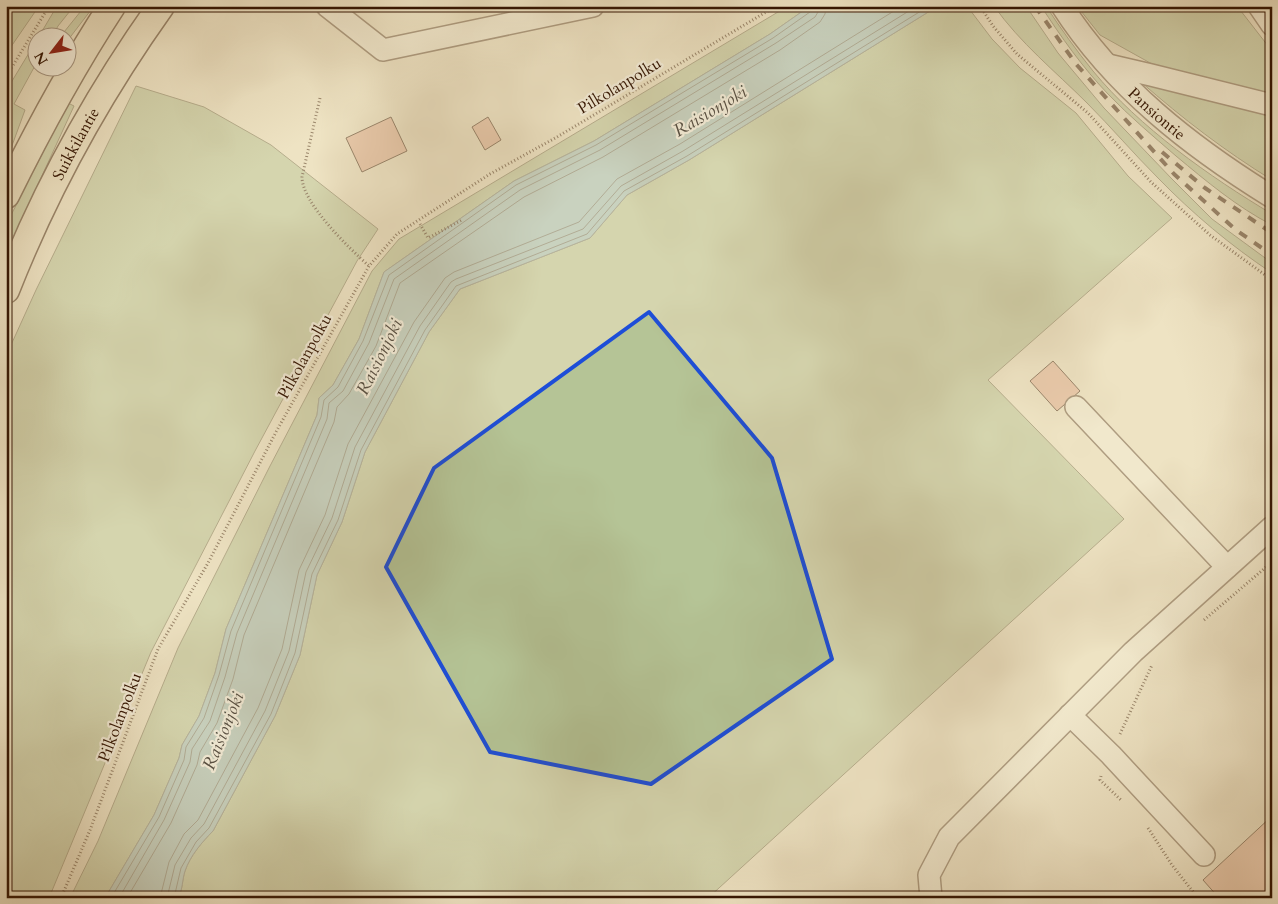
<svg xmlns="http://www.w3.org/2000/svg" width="1278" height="904" viewBox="0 0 1278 904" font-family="Cardo,serif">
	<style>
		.green { fill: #b5c496; stroke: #746c4c }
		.water { fill: #9cbdbb; stroke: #727a71 }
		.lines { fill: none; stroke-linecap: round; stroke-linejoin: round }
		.shore { stroke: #68695e; stroke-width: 1 }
		.building { fill: #e4ad91; stroke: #341502 }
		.minor-casing { stroke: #624832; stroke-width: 24 }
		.major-casing { stroke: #341502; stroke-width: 29 }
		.path { stroke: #341502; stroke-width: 3; stroke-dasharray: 1 2.5; stroke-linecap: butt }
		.minor { stroke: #f4edd8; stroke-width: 21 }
		.major { stroke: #eee3c3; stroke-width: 26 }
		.rail { stroke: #341502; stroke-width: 4; stroke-dasharray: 9 9; stroke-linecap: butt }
		.marked { fill: none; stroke: #1d4ed8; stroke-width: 4; stroke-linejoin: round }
		.labels { text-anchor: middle; stroke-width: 4.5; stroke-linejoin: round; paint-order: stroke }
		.street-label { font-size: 16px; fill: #341502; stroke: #f4edd8 }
		.water-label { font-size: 18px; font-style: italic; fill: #585043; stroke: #f4edd8 }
	</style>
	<rect width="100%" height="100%" fill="#eee3c3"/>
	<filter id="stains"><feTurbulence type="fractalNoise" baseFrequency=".004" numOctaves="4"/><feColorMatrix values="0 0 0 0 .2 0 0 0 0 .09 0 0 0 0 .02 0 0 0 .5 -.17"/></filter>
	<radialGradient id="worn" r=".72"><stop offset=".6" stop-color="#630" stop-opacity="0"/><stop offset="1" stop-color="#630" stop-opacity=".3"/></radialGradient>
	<!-- green -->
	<g class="green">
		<polygon points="6,6 39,6 6,54"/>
		<polygon points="57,6 74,6 58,26 52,37 38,38"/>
		<polygon points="85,6 94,6 68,40 68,38 60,37"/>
		<polygon points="788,6 810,6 770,34 594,141 514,181 384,272 359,339 333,385 319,398 317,415 226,629 215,673 199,716 182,745 179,758 154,815 105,898 70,898 98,841 178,648 270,466 372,271 399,239"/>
		<path d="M938,6h29l25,33 28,29 56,45 52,63 44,42 -184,162 136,139 -416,379h-530c5,-9 4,-18 7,-27 5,-15 17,-29 28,-40l62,-115 25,-61 17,-80 25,-53 23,-70 64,-120 31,-43 130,-51 37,-43 62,-35z"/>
		<path d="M994,6h32l32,47 46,55 68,71 40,40 60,44v10c-41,-27 -80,-60 -114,-95 -25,-25 -47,-51 -71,-75 -32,-32 -67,-60 -93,-97z"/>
		<path d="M1041,6h5c15,23 30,44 47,65 46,56 117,106 179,143v11c-35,-18 -66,-44 -96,-69 -23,-20 -47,-40 -68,-62 -25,-26 -47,-57 -67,-88z"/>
		<polygon points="1077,6 1237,6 1272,51 1272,99 1161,69 1100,35"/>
		<polygon points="38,38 37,62 14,104 25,110 6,162 6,91"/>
		<path d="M1141,82l131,31v67c-47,-29 -89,-61 -131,-98z"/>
		<polygon points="136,86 204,107 271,145 378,229 357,261 255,451 151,652 49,898 6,898 6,356 36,290"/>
		<polygon points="68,103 74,106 6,254 6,225"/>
	</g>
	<!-- water -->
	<path class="water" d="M810,6h128l-249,154 -62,35 -37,43 -130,51 -31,43 -64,120 -23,70 -25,53 -17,80 -25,61 -62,115c-11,11 -23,25 -28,40 -3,9 -2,18 -7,27h-73l49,-83 25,-57 3,-13 17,-29 16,-43 11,-44 91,-214 2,-17 14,-13 26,-46 25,-67 130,-91 80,-40 176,-107z"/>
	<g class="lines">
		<!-- shore -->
		<g class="shore">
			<polyline points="111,898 159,817 184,760 186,747 204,718 219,675 231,631 321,417 324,400 338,387 363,341 389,275 516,185 596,145 773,38 810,12 812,6"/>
			<polyline points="119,898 164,820 190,762 192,749 210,721 225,677 237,633 327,419 329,403 343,391 369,343 394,279 520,190 600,150 776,43 815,17 818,12 819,6"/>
			<polyline points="127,898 171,823 197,765 200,752 217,723 233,679 244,635 334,422 337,407 349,394 376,346 400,283 524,197 603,157 780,50 820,22 825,14 826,6"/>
			<polyline points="160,898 169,862 184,834 198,820 258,708 282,649 299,570 325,515 348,444 414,322 445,278 454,272 579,222 617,179 680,144 902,6"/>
			<polyline points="167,898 175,865 191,838 204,824 265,711 289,651 306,572 332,518 355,447 420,326 451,282 456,279 583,229 621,186 683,151 917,6"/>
			<polyline points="174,898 181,868 196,842 209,828 271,714 295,653 312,574 338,520 361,450 425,330 456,286 587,234 624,191 687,156 929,6"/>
		</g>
	</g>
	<!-- building -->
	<g class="building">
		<polygon points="391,117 407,151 362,172 346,138"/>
		<polygon points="488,117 501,140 485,150 472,127"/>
		<polygon points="1053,361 1080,391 1057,411 1030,381"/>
		<polygon points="1272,816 1272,898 1219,898 1203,880"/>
	</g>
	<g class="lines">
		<!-- minor casing -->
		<g class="minor-casing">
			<g id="minor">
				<polyline points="327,6 383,50 593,6"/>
				<path id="s1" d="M1062,6c52,81 129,141 210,191"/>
				<polyline points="1259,6 1272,25"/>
				<polyline points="1108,65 1151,75 1272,105"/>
				<polyline points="1076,407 1227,567"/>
				<polyline points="1070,715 1111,755 1204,855"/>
				<polyline points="931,898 929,875 949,837 1133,652 1272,527"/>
			</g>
		</g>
		<!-- major casing -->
		<g class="major-casing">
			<g id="major">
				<path d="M6,195c32,-65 66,-128 106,-189"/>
				<path id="s2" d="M6,290c39,-99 93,-197 155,-284"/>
			</g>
		</g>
		<!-- path -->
		<g class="path">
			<polyline points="980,6 993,26 1017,54 1088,113 1151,182 1210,235 1272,280"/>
			<polyline points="6,77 49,6"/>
			<path d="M320,98l-18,79c0,26 47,71 67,89"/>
			<polyline points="420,224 428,238 462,220"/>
			<polyline points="1204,620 1272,562"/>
			<polyline points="1120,734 1152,665"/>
			<polyline points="1101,776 1100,780 1121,800"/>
			<polyline points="1148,828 1172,865 1198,898"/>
			<polyline points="61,898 90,830 158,649 208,563 276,432 369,266 397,234 490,174 557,137 776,6"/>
		</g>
		<!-- minor -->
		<use href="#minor" class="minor"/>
		<!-- major -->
		<use href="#major" class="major"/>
		<!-- rail -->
		<g class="rail">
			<polyline points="1035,6 1076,64 1174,174 1236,230 1272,255"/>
			<polyline points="1162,152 1205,188 1272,233"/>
		</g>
	</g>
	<!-- marked area -->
	<path d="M0 0H1278V904H0ZM649,312l123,146 60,201 -181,125 -161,-32 -104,-185 48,-99z" fill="#eee3c3" fill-opacity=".55" fill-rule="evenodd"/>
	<path class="marked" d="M649,312l123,146 60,201 -181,125 -161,-32 -104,-185 48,-99z"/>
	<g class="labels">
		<!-- street labels -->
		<g class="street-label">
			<text transform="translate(619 85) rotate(-31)" y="6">Pilkolanpolku</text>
			<text dy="6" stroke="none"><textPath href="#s1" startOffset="144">Pansiontie</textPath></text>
			<text dy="6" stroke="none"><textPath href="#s2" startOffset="162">Suikkilantie</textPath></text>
			<text transform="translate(304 356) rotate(-61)" y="6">Pilkolanpolku</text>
			<text transform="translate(119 717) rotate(-69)" y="6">Pilkolanpolku</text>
		</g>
		<!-- water labels -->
		<g class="water-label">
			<text transform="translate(710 111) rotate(-31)" y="6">Raisionjoki</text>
			<text transform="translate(379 357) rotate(-64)" y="6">Raisionjoki</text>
			<text transform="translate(223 731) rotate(-68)" y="6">Raisionjoki</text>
		</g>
	</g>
	<!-- margin -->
	<rect width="1278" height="904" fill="none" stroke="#eee3c3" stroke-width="25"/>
	<rect x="8" y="8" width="1263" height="889" fill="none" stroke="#341502" stroke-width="2.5"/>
	<rect x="12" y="12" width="1253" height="879" fill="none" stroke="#341502"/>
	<!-- north arrow -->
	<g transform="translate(52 52) rotate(239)"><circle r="24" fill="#f4edd8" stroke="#a79782"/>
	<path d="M0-4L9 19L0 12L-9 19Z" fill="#8f2418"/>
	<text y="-8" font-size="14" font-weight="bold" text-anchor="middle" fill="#341502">N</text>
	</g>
	<rect width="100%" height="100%" filter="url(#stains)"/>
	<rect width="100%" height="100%" fill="url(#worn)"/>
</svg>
